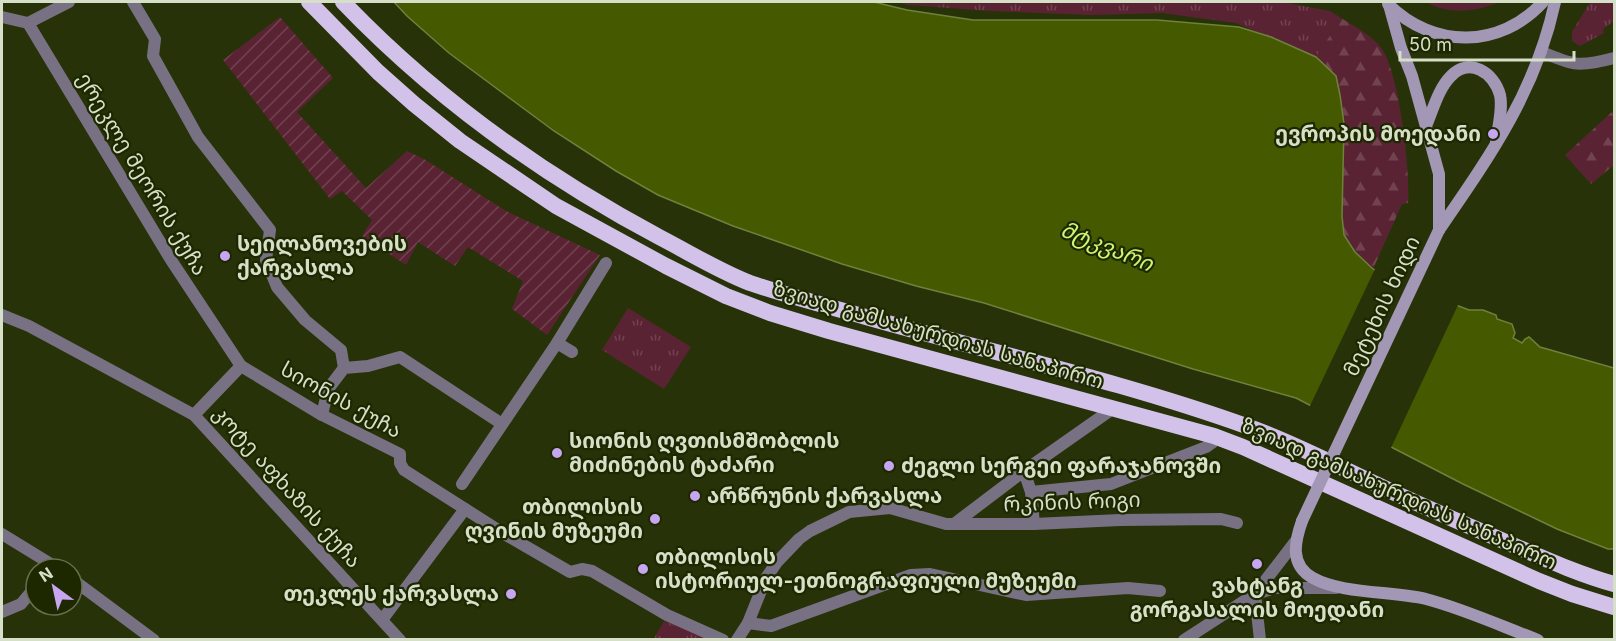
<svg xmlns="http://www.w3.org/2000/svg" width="1616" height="641" viewBox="0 0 1616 641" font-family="Inter,'Noto Sans Georgian',sans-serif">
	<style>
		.grass { fill: #5a2334 }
		.forest { fill: url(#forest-firs) }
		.park { fill: url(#park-tufts) }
		.garden { fill: url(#garden-furrows) }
		.water { fill: #455900; stroke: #70813c; stroke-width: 1.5 }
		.pier { fill: #273208 }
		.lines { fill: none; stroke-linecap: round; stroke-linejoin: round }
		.pedestrian { stroke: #787183; stroke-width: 12 }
		.minor { stroke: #787183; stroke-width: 12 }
		.tertiary { stroke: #787183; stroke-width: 12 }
		.secondary { stroke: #a297b4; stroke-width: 12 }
		.trunk { stroke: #d2c2ea; stroke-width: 16 }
		.secondary-bridge { stroke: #a297b4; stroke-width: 12 }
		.poi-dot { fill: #c6a6f0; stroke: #1d2800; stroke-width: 2 }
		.labels { text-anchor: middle; stroke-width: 4.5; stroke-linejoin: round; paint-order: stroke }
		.poi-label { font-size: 21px; font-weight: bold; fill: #d6dfc8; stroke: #1d2800; text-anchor: start }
		.street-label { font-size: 21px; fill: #d6dfc8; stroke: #1d2800 }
		.water-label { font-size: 22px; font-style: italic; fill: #cff673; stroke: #1d2800 }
	</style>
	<defs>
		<pattern id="forest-firs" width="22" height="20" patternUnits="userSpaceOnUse" patternTransform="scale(1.5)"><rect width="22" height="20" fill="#5a2334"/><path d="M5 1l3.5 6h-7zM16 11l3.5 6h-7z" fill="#714250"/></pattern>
		<pattern id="park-tufts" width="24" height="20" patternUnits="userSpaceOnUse" patternTransform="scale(1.5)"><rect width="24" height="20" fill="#5a2334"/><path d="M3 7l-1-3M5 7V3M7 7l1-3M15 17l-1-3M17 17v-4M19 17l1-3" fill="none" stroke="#714250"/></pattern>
		<pattern id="garden-furrows" width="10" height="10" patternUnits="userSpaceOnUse" patternTransform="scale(1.5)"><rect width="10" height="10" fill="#5a2334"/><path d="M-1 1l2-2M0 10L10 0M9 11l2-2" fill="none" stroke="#714250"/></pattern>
	</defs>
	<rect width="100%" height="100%" fill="#273208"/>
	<!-- grass -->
	<path class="grass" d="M1426,2h73c-22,10 -51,13 -73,0z"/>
	<!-- forest -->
	<g class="forest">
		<path d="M1341,18c14,9 31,17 41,31 17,24 29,123 26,154l-6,1 -29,65 -18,-17 -11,-16 -2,-20 2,-92 -4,-29 -4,-19 -20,-19z"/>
		<polygon points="1614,110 1614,165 1591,184 1565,155"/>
	</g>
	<!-- park -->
	<g class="park">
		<polygon points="897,2 1283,2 1330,11 1341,18 1316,57 1236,23 1162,13 1091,15 991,11 909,5"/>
		<polygon points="1590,2 1614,2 1614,21 1603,29 1604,33 1580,46 1572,41 1572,32"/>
		<polygon points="628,308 691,347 664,389 602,350"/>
		<polygon points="664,621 715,639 653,640"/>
	</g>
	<!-- garden -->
	<polygon class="garden" points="280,17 333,78 297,112 366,188 407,151 424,159 506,211 600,255 547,335 512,309 523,281 468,247 455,266 418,242 406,265 362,236 372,220 342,191 330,199 223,60"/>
	<!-- water -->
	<polygon class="water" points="394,2 874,2 907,10 973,20 1157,20 1239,27 1271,37 1316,57 1336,76 1340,95 1344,124 1342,216 1344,235 1355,252 1373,269 1407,286 1469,310 1483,310 1496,315 1497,319 1512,324 1515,333 1513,338 1522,343 1525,339 1529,337 1540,347 1614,368 1614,549 1608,549 1557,529 1463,484 1296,398 1193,369 984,303 916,286 842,264 733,226 658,195 616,171 554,131 449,53 407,16"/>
	<!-- pier -->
	<polygon class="pier" points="1376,267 1409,283 1459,303 1390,450 1309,408"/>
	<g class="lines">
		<!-- pedestrian -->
		<g class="pedestrian">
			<polyline points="69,2 28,23 171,260 241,366"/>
			<polyline points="133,2 155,39 153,56 198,137 270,230 266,260 277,287 305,320 341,350 344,368"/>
			<polyline points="557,343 572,352"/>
			<polyline points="194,415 241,366 322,415 400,454 400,463 404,470 506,535 570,572 582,569 592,571 667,615 723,640"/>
			<polyline points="322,415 328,389 344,368 368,366 400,357 502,424"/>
			<polyline points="1024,471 1031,492 1034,524"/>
			<polyline points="462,484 557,343 606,263"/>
			<polyline points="1031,492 1111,484 1206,447 1213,442"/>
			<polyline points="954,524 1024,471 1108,412"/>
			<polyline points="382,620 465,509"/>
			<polyline points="748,623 771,626 911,575 930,574 1026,595 1128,588 1160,591"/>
			<polyline points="737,640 748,623 766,578 777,562 799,539 810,531 849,512 890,508 946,524 1034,524 1120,520 1221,519 1237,523"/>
		</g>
		<!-- minor -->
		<g class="minor">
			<polyline points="2,17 28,23"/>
			<path d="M1542,52c32,14 38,15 72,6"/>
			<polyline points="2,534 59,569"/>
			<polyline points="72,579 154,640"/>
			<polyline points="1255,594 1260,640"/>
			<polyline points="2,612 21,604 36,586"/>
		</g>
		<!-- tertiary -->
		<g class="tertiary">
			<polyline points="2,315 29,326 194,415 400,640"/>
			<polyline points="1255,594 1295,542"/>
			<polyline points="1184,640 1255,594 1275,588 1336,588"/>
		</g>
		<!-- secondary -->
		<g class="secondary">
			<path d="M1388,4c45,45 112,45 155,-2"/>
			<polyline points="1389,5 1401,48 1412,76 1439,174 1439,230"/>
			<path d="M1426,126c7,-16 12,-37 25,-50 18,-19 43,-4 49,19 3,14 -2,32 -4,46"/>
			<path d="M1439,230c51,-74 97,-139 116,-228"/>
			<path d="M1302,521c-7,20 -13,44 11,57 28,16 80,13 113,21 38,10 75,27 112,41"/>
		</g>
		<!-- trunk -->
		<g class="trunk">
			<polyline points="309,2 378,72 414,104 460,141 556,206 666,266 726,296 770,313 829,331 1214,436 1243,447 1539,581 1572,594 1614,607"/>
			<path d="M343,2c92,96 201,174 318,236 29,15 58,33 89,45 38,13 77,23 116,34 127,36 258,65 383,110 45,16 86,38 129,58 43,21 87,39 130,58 35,15 70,31 106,41"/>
		</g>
		<!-- secondary-bridge -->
		<polyline class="secondary-bridge" points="1302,521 1439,230"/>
	</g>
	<!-- markers -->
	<g class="poi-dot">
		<circle cx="1493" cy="134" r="6"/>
		<circle cx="225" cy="256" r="6"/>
		<circle cx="557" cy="453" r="6"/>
		<circle cx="889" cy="466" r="6"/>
		<circle cx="695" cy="496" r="6"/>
		<circle cx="655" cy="519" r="6"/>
		<circle cx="1257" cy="564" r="6"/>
		<circle cx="643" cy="569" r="6"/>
		<circle cx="511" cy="594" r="6"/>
	</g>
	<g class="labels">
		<!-- poi labels -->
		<g class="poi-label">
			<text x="1481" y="141" text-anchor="end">ევროპის მოედანი</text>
			<text x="237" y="251">სეილანოვების<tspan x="237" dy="24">ქარვასლა</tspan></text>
			<text x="569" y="448">სიონის ღვთისმშობლის<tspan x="569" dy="24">მიძინების ტაძარი</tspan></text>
			<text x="901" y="473">ძეგლი სერგეი ფარაჯანოვში</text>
			<text x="707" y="503">არწრუნის ქარვასლა</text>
			<text x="643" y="514" text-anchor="end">თბილისის<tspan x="643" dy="24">ღვინის მუზეუმი</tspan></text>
			<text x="655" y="564">თბილისის<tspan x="655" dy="24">ისტორიულ-ეთნოგრაფიული მუზეუმი</tspan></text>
			<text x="1257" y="593" text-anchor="middle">ვახტანგ<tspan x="1257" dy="24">გორგასალის მოედანი</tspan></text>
			<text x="499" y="601" text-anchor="end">თეკლეს ქარვასლა</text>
		</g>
		<!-- street labels -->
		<g class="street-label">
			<text transform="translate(142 174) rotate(59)" y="7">ერეკლე მეორის ქუჩა</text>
			<text transform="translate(1382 306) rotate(-65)" y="7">მეტეხის ხიდი</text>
			<text transform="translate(938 335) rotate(16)" y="7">ზვიად გამსახურდიას სანაპირო</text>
			<text transform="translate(341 400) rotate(29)" y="7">სიონის ქუჩა</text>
			<text transform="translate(287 487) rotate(48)" y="7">კოტე აფხაზის ქუჩა</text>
			<text transform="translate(1399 494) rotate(24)" y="7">ზვიად გამსახურდიას სანაპირო</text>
			<text transform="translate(1072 502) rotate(-2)" y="7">რკინის რიგი</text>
		</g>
		<!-- water labels -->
		<g class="water-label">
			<text transform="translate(1107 246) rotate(22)" y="8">მტკვარი</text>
		</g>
	</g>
	<!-- border -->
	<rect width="1616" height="641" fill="none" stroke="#d6dfc8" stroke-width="6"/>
	<!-- north arrow -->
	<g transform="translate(54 587) rotate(327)"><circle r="28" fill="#1d2800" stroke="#677150" stroke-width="1.5"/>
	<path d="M0-4.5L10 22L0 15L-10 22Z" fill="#c6a6f0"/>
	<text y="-9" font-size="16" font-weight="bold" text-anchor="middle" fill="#d6dfc8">N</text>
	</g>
	<!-- scale -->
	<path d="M1400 51v9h174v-9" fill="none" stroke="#d6dfc8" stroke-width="3"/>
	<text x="1409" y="51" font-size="18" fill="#d6dfc8" stroke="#1d2800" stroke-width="4.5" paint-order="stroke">50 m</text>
</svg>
